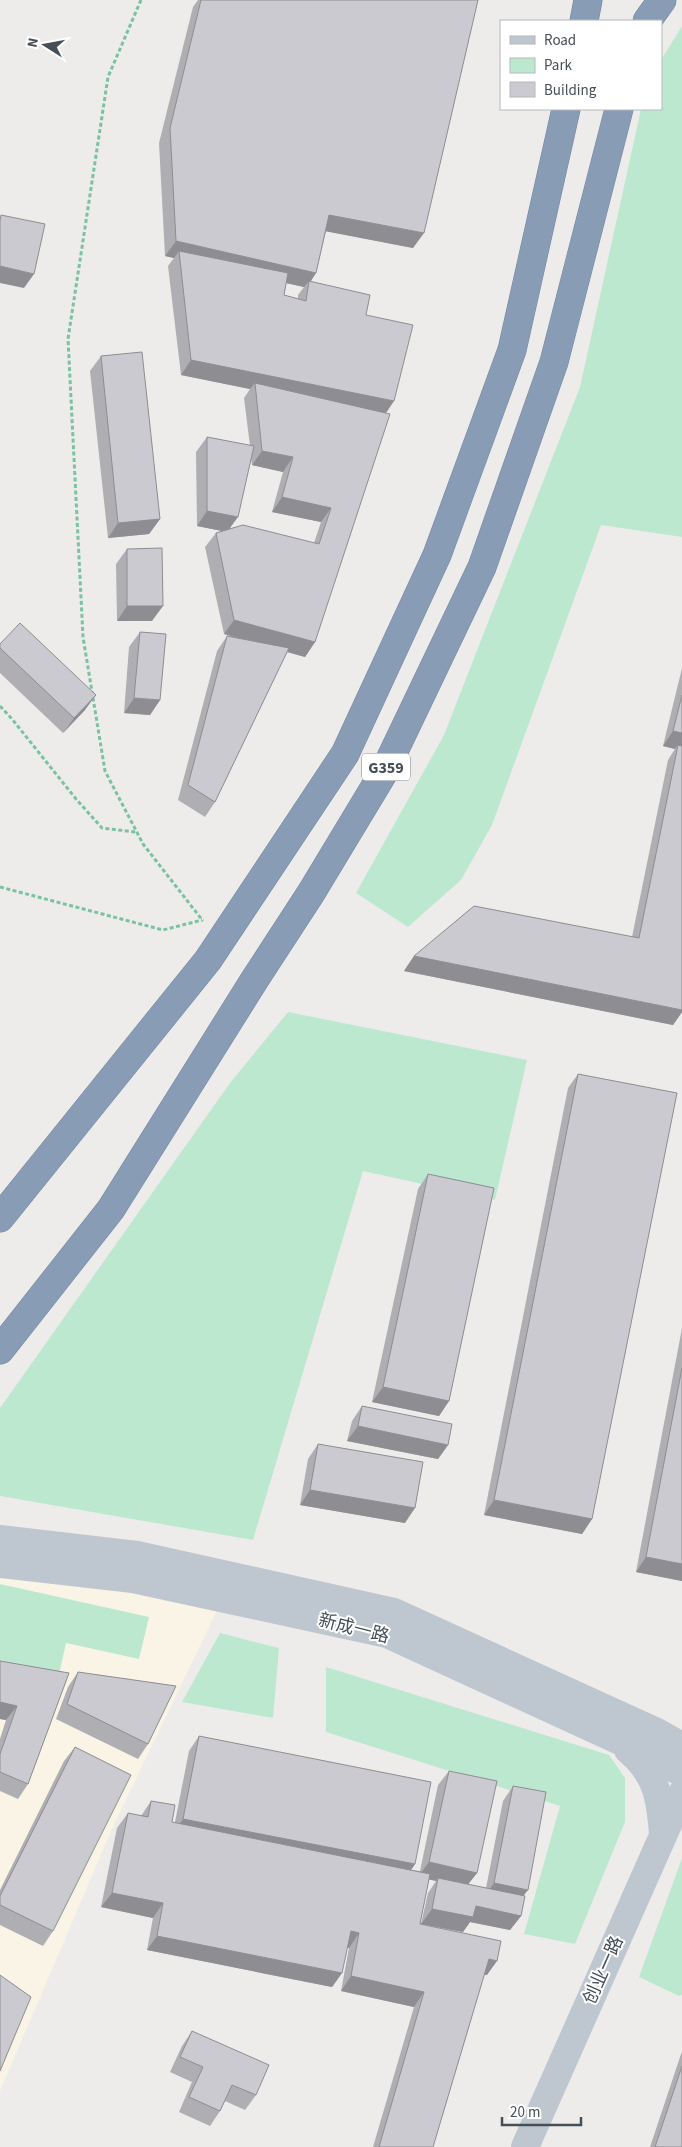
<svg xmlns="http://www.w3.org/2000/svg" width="682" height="2147" viewBox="0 0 682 2147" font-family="'Source Sans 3','Noto Sans SC',sans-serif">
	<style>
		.commercial { fill: #f9f4e5 }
		.green { fill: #bde8d0 }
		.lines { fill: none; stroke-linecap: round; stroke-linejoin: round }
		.highway-casing { stroke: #7387a1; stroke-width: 29 }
		.path { stroke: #7ac2a2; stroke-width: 3; stroke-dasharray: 4 2.5; stroke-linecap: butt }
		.secondary { stroke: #bec6d0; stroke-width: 28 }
		.highway { stroke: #889cb6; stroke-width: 28 }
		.wall { fill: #aeaeb3; fill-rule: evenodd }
		.shaded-wall { fill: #8d8d92 }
		.building { fill: #cacad0; stroke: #8d8d92 }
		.labels { text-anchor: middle; stroke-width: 4; stroke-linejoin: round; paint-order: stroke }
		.shield { fill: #fff; stroke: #7e8389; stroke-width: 1 }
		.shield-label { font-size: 16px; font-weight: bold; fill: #464e56 }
		.street-label { font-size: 18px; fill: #464e56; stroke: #fff }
	</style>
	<rect width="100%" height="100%" fill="#eeeceb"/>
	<!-- commercial -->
	<polygon class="commercial" points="0,1564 223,1598 112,1829 0,2091"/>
	<!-- green -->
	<g class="green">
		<polygon points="682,26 682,537 601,525 492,825 461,880 408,927 356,893 444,735 580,387 641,109 661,109 661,60"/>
		<polygon points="288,1012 527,1060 495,1200 363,1171 253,1540 0,1496 0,1408 230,1083"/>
		<polygon points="0,1584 149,1617 139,1659 66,1643 58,1679 0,1666"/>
		<polygon points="220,1633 279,1648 273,1718 182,1702"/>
		<polygon points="326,1667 609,1755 625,1778 625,1822 575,1944 524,1934 560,1806 326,1732"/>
		<polygon points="682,1858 682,1995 679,1996 639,1977"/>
	</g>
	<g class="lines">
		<!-- highway casing -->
		<g class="highway-casing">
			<g id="highway">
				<polyline points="584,21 588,0"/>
				<polyline points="647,21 662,0"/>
				<polyline points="0,1218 208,960 345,754 437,555 512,350 566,109"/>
				<polyline points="0,1350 111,1209 255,979 311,893 384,772 482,567 554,362 619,109"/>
			</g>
		</g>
		<!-- path -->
		<g class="path">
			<polyline points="141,0 108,77 68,339 83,637 105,771 143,844 203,921"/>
			<polyline points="0,706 12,719 76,799 102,828 136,832"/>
			<polyline points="0,887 163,930 202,920"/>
		</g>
		<!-- secondary -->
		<g class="secondary">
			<polyline points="0,1539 137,1555 394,1612 657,1732 682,1746"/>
			<polyline points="0,1564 133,1579 387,1634 646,1753 682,1773"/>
			<path d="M628,1750c29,24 32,48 35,83"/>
			<polyline points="525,2147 682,1793"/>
		</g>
		<!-- highway -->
		<use href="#highway" class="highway"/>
	</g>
	<!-- wall -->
	<g class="wall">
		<path d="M198,0h280l-65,248 -87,-17 -10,42 -5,8 55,34 20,98 -71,229 -10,15 -18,-5 -72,150 -10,15 -27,-17 39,-149 10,-15h4l-7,-2 -19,-87 11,-14 6,-2 -25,-5 -1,-74 11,-15 43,9 -6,-48 6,-9 -69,-14 -13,-109 6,-8 -9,-2 -6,-113 34,-136zM286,283l18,4 -6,8v4l-14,-4zM251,459l1,6 31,7 -11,40 49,10 -7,21 -84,-14z"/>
		<polygon points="101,356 160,519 149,534 108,538 90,371"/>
		<polygon points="127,549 152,621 117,621 116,564"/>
		<polygon points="140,632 160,700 150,715 124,713 129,647"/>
		<polygon points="0,644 85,710 63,733 0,673"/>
		<polygon points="682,668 682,1012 673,1025 404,971 414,956 632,937 668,760 675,749 663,746"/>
		<polygon points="578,1074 592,1519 582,1534 484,1515 568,1088"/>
		<polygon points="428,1174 449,1401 439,1416 372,1402 418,1189"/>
		<polygon points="682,1328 682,1581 636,1572"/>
		<polygon points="362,1406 448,1445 438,1459 347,1441 352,1421"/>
		<polygon points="318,1444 405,1523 300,1505 308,1459"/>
		<polygon points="0,1661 69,1673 28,1784 18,1799 0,1791 0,1739 6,1720 0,1719"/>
		<polygon points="78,1672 148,1744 138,1759 56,1719 68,1687"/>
		<polygon points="199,1736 415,1864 411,1870 420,1871 438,1785 449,1771 477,1873 468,1884 486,1888 503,1801 513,1786 523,1896 521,1916 510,1930 470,1922 463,1932 421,1924 428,1893 436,1881 429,1879 420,1924 487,1975 484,1975 433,2147 373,2147 414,2007 341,1991 349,1948 347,1947 342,1973 332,1987 147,1950 153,1918 101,1907 117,1828 128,1813 141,1816 151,1801 172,1822 175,1822 189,1751"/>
		<polygon points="75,1747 53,1931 43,1946 0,1925 0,1890 64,1761"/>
		<polygon points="192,2031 256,2095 245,2110 225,2101 220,2111 210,2126 179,2112 192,2082 170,2072 182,2046"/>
		<polygon points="682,2052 682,2147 650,2147 681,2054"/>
	</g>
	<!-- shaded-wall -->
	<g class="shaded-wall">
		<polygon points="329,215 424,233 413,248 319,230"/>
		<polygon points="176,241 316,273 308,285 309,281 304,287 179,259 179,251 174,258 165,256"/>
		<polygon points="0,266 34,274 24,288 0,283"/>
		<polygon points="191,360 394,401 384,416 255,383 250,389 181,375"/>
		<polygon points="262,451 293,457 283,472 252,465"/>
		<polygon points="282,497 331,508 321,522 272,512"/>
		<polygon points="207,511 238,517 227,532 197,526"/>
		<polygon points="160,519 149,534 108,538 118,523"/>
		<polygon points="127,606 163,606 152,621 117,621"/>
		<polygon points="234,620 315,642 305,657 224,634"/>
		<polygon points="96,695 85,710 63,733 74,718"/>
		<polygon points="134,698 160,700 150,715 124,713"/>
		<polygon points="673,731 682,733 682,751 678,745 675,749 663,746"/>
		<polygon points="414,956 682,1010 682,1012 673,1025 404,971"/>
		<polygon points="383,1387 449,1401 439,1416 372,1402"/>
		<polygon points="358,1426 448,1445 438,1459 347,1441"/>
		<polygon points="310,1490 415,1508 405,1523 300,1505"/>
		<polygon points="494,1500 592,1519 582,1534 484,1515"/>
		<polygon points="646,1557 682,1564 682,1581 636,1572"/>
		<polygon points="0,1702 17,1706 6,1720 0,1719"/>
		<polygon points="183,1819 415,1864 405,1879 173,1834"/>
		<polygon points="429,1862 477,1873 466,1887 438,1878 436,1881 418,1877"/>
		<polygon points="494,1883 528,1890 517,1904 484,1898"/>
		<polygon points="112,1893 163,1903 153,1918 101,1907"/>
		<polygon points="476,1906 521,1916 510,1930 470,1922 463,1932 421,1924 432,1909"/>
		<polygon points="351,1931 359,1933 349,1948 340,1946"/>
		<polygon points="157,1936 342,1973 332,1987 147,1950"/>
		<polygon points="489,1959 497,1961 487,1975 479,1974"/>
		<polygon points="351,1976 424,1992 414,2007 341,1991"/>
	</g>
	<!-- building -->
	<g class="building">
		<polygon points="201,0 478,0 424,233 329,215 316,273 176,241 170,128"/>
		<polygon points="1,215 45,224 34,274 0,266 0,221"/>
		<polygon points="179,251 288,273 284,295 306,301 309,281 370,295 366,315 413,325 394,401 191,360"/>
		<polygon points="142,352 160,519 118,523 101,356"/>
		<polygon points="255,383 390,414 315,642 234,620 216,533 243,525 319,544 331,508 282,497 293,457 262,451"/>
		<polygon points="207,437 254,446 238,517 207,511"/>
		<polygon points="162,548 163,606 127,606 127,549"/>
		<polygon points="20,623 96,695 74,718 0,648 0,644"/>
		<polygon points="140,632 166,634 160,700 134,698"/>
		<polygon points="227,636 289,648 215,802 188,785"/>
		<polygon points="682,695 682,733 673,731"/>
		<polygon points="678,745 682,746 682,1010 414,956 474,906 639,938"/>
		<polygon points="578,1074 677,1093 592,1519 494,1500"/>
		<polygon points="428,1174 494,1188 449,1401 383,1387"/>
		<polygon points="682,1368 682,1564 646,1557"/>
		<polygon points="362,1406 452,1424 448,1445 358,1426"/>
		<polygon points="318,1444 423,1462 415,1508 310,1490"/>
		<polygon points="0,1661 69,1673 28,1784 0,1772 0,1754 17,1706 0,1702"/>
		<polygon points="78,1672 176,1686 148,1744 67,1704"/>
		<polygon points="199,1736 431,1782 415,1864 183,1819"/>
		<polygon points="75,1747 131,1775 53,1931 0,1905 0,1896"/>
		<polygon points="449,1771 497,1781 477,1873 429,1862"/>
		<polygon points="513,1786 546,1792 528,1890 494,1883"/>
		<polygon points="151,1801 175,1805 172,1822 430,1874 420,1924 501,1941 497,1961 489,1959 433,2147 379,2147 424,1992 351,1976 359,1933 351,1931 342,1973 157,1936 163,1903 112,1893 128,1813 148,1817"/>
		<polygon points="438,1878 525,1896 521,1916 476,1906 473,1917 432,1909"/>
		<polygon points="0,1975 31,1997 0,2071"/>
		<polygon points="192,2031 269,2065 256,2095 232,2085 220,2111 189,2097 203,2067 180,2057"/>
		<polygon points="682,2066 682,2147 655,2147"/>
	</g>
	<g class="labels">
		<!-- shield labels -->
		<rect class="shield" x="362" y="753.5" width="48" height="27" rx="4"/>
		<g class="shield-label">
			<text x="386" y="773">G359</text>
		</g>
		<!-- street labels -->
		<g class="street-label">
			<text transform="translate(354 1628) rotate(14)" y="6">新成一路</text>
			<text transform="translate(603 1970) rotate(-66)" y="6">创业一路</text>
		</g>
	</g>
	<!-- legend -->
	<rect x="500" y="20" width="162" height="90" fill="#ffffff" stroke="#b5b8bb"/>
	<rect x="510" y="36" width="25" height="8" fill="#bec6d0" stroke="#b5b8bb"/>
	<text x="544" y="45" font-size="15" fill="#464e56">Road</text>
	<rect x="510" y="58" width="25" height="15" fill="#bde8d0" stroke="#b5b8bb"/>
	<text x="544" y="70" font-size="15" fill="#464e56">Park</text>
	<rect x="510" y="82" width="25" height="15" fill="#cacad0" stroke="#b5b8bb"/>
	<text x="544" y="95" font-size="15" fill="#464e56">Building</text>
	<!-- north arrow -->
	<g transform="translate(45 45) rotate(281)" stroke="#ffffff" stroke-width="4" paint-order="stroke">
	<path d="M0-4L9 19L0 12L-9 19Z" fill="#464e56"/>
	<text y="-8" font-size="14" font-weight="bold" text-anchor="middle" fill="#464e56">N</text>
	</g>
	<!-- scale -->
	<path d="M502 2117v8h79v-8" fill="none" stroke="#464e56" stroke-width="2.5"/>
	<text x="510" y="2117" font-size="15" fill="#464e56" stroke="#ffffff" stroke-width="4" paint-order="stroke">20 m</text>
</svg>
